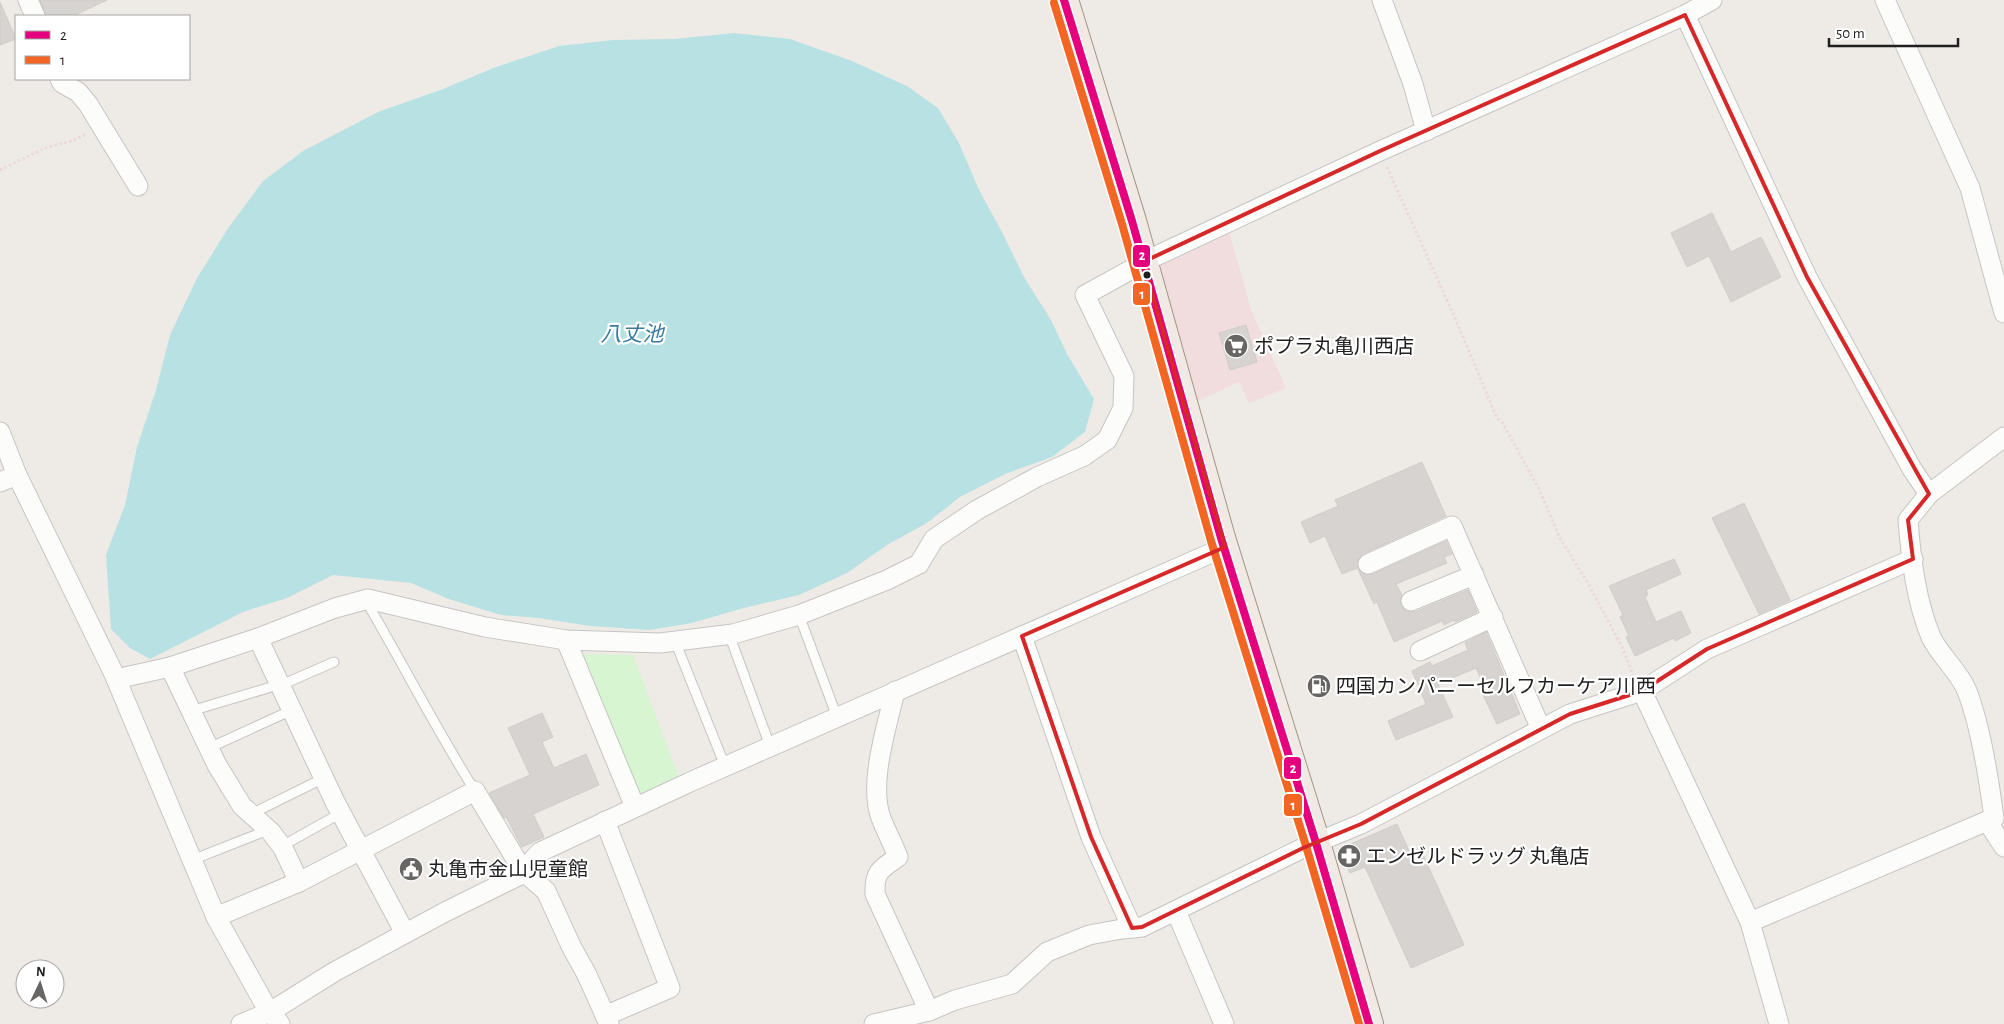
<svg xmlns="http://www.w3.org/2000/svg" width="2004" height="1024" viewBox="0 0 2004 1024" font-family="'Alegreya Sans','Noto Sans JP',sans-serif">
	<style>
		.commercial { fill: #f1ddde }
		.park { fill: #d6f5d0 }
		.water { fill: #b8e1e4 }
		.building { fill: #d6d3d0; stroke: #d1ccc8 }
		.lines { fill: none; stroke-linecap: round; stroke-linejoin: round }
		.service-casing { stroke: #c6c5c3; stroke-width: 11 }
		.minor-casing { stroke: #c6c5c3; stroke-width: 21 }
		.primary-casing { stroke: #a49583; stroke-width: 30 }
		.path { stroke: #ebd9d9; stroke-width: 3; stroke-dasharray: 2.5 2.5; stroke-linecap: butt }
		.service { stroke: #fcfcfb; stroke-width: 9 }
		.minor { stroke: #fcfcfb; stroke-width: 19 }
		.primary { stroke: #f1eae4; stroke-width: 28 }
		.bus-1-casing { stroke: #fff; stroke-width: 11 }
		.bus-2-casing { stroke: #fff; stroke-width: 11 }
		.bus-1 { stroke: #e5007d; stroke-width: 8 }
		.bus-2 { stroke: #f26522; stroke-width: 8 }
		.marked { fill: none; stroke: #d62828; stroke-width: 4; stroke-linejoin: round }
		.bus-dot { fill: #1f1f1f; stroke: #fff; stroke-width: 2 }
		.labels { text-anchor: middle; stroke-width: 4.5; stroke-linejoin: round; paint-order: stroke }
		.poi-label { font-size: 20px; fill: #1f1f1f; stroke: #fff; text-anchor: start }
		.water-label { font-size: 21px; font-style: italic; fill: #3b7b9f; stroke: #fff }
		.line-badge { stroke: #fff; stroke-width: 2 }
		.badge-label { font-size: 14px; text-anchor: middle; font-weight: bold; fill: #fff }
	</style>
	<rect width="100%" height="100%" fill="#eeebe7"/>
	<!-- commercial -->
	<polygon class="commercial" points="1228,227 1251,310 1286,388 1249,403 1239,382 1192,404 1153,264"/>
	<!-- park -->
	<polygon class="park" points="583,654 633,655 679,778 642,793 635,788"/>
	<!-- water -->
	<polygon class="water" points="734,33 790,39 852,61 907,86 938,108 959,143 979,190 1001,230 1024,277 1051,320 1067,354 1094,399 1085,432 1052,457 1005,474 960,497 927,523 887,545 847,573 799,595 740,609 692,623 649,630 590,626 539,618 501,615 449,599 411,583 333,575 287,598 243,612 150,659 130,648 111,629 106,555 125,505 137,447 156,390 170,335 197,278 229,227 263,181 303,151 378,112 443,89 496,67 559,46 613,40 674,39"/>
	<!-- building -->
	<g class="building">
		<polygon points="40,0 107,0 73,16 46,16"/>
		<polygon points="0,2 16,39 0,45"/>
		<polygon points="1712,213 1731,252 1761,237 1781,277 1731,302 1709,256 1687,267 1671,233"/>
		<polygon points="1246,325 1257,362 1230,370 1219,333"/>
		<polygon points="1422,462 1446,516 1363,554 1359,558 1358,568 1342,574 1325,536 1310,543 1301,522 1338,506 1335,500"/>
		<polygon points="1744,503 1790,600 1759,614 1712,518"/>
		<polygon points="1446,541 1452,554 1444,557 1447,563 1396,584 1402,595 1400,600 1401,606 1405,610 1415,612 1468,590 1477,612 1455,622 1454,620 1444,625 1442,621 1394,642 1377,602 1374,604 1358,569 1366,575 1373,574"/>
		<polygon points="1674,559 1681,574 1646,590 1648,595 1645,597 1656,622 1681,611 1691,633 1675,641 1674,638 1635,656 1626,637 1629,636 1620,617 1623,615 1609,586"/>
		<polygon points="1486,632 1520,714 1497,724 1483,695 1487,693 1476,668 1438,684 1453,717 1396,740 1388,721 1426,704 1412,671 1430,662 1432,666 1468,650 1465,643"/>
		<polygon points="542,713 553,737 542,742 554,768 586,754 599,785 533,814 544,837 522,847 506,817 504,818 489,793 530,775 508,728"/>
		<polygon points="1397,824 1410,853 1420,848 1464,945 1411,968 1365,867 1350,873 1339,849"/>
	</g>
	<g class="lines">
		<!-- service casing -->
		<g class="service-casing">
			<g id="service">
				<path d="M366,601c37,63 70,128 109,190"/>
				<polyline points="799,615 837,717"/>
				<polyline points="729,634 770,746"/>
				<polyline points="675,641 725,766"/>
				<polyline points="191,711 288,682 334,662"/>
				<polyline points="209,748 292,710"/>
				<polyline points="251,814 324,778"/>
				<polyline points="282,846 341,813"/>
				<polyline points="192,860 268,830"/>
			</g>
		</g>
		<!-- minor casing -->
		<g class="minor-casing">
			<g id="minor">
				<polyline points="28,0 35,16"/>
				<polyline points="1382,0 1413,84 1426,131"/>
				<polyline points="1885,0 1970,188 2004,313"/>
				<polyline points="1685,15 1807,277 1912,469 1929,494"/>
				<polyline points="60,79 62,83 78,92 88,104 138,186"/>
				<polyline points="0,432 17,475 114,674 216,917 264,1003 280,1024"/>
				<polyline points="0,482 17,475"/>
				<polyline points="1368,564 1452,526 1541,729"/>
				<polyline points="1411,601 1474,575"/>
				<polyline points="1022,636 1091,837 1132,928"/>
				<polyline points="258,638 335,802 405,933"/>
				<polyline points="566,640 635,807"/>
				<polyline points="1420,651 1493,617"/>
				<polyline points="170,667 217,765 242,806 271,832 283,848 299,882"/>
				<polyline points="116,679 170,667 258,638 335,608 368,599 485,627 566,640 660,643 733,634 799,615 887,580 919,564 934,539 977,510 1037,477 1084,456 1107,440 1123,408 1124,376 1085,295 1154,257 1380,151 1685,15 1712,0"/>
				<path d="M895,691c-8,36 -27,92 -14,127 5,13 12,26 17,39 -17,12 -24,14 -23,37l54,117"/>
				<polyline points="1642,691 1750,922 1779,1024"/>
				<polyline points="1987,821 2004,847"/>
				<polyline points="1176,911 1224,1024"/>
				<polyline points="216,917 299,882 475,791 523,871 546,891 572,948 586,973 609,1024"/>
				<path d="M1750,922l244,-104c-5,-38 -13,-91 -27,-127 -8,-20 -27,-35 -36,-54 -15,-36 -20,-78 -23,-117l21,-26 75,-57"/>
				<polyline points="605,1016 670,988 605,821"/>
				<polyline points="241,1024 270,1012 334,972 445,912 518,876 540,852 690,782 1225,547"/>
				<polyline points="874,1024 929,1011 955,1000 1012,984 1047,952 1089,935 1122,929 1142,927 1303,848 1361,824 1570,714 1642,691 1707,649 1913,559"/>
			</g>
		</g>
		<!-- primary casing -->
		<g class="primary-casing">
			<polyline id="primary" points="1064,0 1132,221 1221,538 1316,843 1369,1024"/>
		</g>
		<!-- path -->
		<g class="path">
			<polyline points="1387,167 1455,318 1497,418 1502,422 1539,489 1560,538 1589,585 1623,649 1633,675"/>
			<polyline points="0,170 45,148 71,141 87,134"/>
		</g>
		<!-- service -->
		<use href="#service" class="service"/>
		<!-- minor -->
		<use href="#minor" class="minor"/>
		<!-- primary -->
		<use href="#primary" class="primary"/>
		<!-- bus-1 casing -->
		<g class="bus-1-casing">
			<polyline id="bus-1" points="1064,0 1132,221 1221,538 1316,843 1369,1024"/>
		</g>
		<!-- bus-2 casing -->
		<g class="bus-2-casing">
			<polyline id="bus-2" points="1054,3 1122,224 1211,541 1306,846 1359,1024"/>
		</g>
		<!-- bus-1 -->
		<use href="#bus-1" class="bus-1"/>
		<!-- bus-2 -->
		<use href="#bus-2" class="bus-2"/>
	</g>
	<!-- marked area -->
	<path class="marked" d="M1685,15l122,262 122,217 -21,26 5,39 -206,90 -65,42 -72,23 -209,110 -58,24 -161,79 -10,1 -41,-91 -69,-201 203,-89 -82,-285 237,-111z"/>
	<!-- icons -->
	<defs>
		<g id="supermarket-disc" transform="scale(1.25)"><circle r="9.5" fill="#676665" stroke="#fff"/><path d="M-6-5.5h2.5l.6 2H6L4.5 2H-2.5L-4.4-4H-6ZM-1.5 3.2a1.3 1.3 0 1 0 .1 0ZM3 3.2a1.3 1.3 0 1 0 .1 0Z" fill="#fff"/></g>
		<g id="fuel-disc" transform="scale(1.25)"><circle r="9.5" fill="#676665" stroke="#fff"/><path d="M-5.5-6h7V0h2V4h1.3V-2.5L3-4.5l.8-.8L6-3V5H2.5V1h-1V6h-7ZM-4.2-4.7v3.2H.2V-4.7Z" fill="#fff"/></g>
		<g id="pharmacy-disc" transform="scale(1.25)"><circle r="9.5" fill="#676665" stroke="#fff"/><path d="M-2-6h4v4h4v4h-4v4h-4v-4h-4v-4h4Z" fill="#fff"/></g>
		<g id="civic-disc" transform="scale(1.25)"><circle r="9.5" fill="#676665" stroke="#fff"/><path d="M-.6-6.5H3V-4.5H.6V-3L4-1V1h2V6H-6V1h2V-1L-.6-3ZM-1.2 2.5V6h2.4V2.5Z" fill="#fff"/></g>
	</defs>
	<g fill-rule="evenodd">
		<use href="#supermarket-disc" x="1236" y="346"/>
		<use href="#fuel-disc" x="1319" y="686"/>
		<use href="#pharmacy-disc" x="1349" y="856"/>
		<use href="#civic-disc" x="411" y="869"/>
	</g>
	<!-- markers -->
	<circle class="bus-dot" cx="1147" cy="275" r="4.5"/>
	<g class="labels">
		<!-- poi labels -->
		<g class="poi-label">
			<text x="1254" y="353">ポプラ丸亀川西店</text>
			<text x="1336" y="693">四国カンパニーセルフカーケア川西</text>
			<text x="1366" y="863">エンゼルドラッグ 丸亀店</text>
			<text x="428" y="876">丸亀市金山児童館</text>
		</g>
		<!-- water labels -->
		<g class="water-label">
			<text x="632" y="341">八丈池</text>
		</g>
	</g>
	<g class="line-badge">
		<rect x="1132" y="244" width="19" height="24" rx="5" fill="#e5007d"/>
		<rect x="1132" y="282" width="19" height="24" rx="5" fill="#f26522"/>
		<rect x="1283" y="756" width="19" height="24" rx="5" fill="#e5007d"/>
		<rect x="1283" y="793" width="20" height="24" rx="5" fill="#f26522"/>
	</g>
	<g class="badge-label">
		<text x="1142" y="260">2</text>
		<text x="1142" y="299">1</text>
		<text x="1293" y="773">2</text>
		<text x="1293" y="810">1</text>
	</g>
	<!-- legend -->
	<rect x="15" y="15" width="175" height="65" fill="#ffffff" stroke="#a5a5a5"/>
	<rect x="25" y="31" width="25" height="8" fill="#e5007d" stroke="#a5a5a5"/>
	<text x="60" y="40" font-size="15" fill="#1f1f1f">2</text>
	<rect x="25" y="56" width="25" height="8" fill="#f26522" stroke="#a5a5a5"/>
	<text x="60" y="65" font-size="15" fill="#1f1f1f">1</text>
	<!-- north arrow -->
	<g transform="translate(40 984) rotate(4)"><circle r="24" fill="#ffffff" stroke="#a5a5a5"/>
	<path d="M0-4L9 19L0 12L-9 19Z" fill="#676665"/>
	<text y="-8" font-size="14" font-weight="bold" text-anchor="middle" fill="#1f1f1f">N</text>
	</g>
	<!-- scale -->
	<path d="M1829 38v8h129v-8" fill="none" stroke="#1f1f1f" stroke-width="2.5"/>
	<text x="1836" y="38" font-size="15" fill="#1f1f1f" stroke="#ffffff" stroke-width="4" paint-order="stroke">50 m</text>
</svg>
